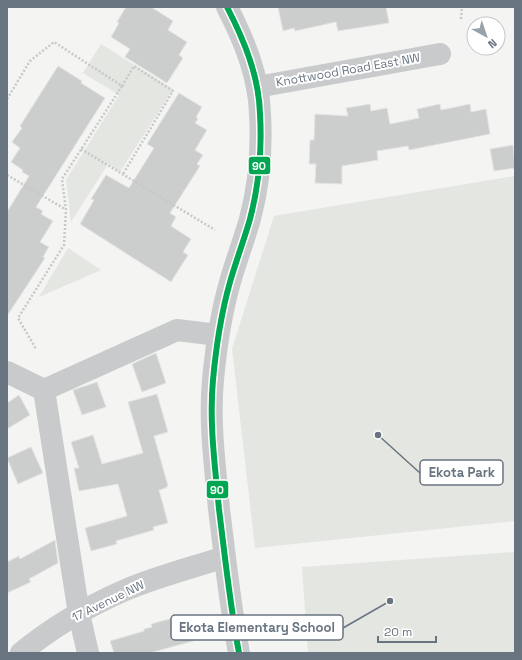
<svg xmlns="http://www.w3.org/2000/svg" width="522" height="660" viewBox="0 0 522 660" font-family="'Space Grotesk',sans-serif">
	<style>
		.green { fill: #e3e6e1 }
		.building { fill: #cccdcd; stroke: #e4e4e3 }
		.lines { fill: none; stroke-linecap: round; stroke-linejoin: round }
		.path { stroke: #c7c8c8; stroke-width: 2.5; stroke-dasharray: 2 2; stroke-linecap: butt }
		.minor { stroke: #c9cacb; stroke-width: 22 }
		.bus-1-casing { stroke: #fff; stroke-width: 9 }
		.bus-1 { stroke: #00a651; stroke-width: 6 }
		.labels { text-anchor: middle; stroke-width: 4; stroke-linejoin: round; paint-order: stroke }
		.street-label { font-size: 12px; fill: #687480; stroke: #fff }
		.leader { fill: none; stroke: #687480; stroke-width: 1.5 }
		.callout-dot { fill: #687480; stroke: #fff; stroke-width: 1.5 }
		.callout { fill: #fff; stroke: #687480; stroke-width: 1.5 }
		.callout-label { font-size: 13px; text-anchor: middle; font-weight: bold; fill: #687480 }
		.line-badge { stroke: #fff; stroke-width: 1.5 }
		.badge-label { font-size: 11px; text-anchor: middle; font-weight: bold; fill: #fff }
	</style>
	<rect width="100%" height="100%" fill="#f4f4f3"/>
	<!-- green -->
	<g class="green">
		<polygon points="101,44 173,89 120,172 108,164 71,222 66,180 119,95 83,73"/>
		<polygon points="515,176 515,521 255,548 232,349 274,216"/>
		<polygon points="68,248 101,270 39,297"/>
		<polygon points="515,552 515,653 308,653 302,567"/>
	</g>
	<!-- building -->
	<g class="building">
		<polygon points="126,7 151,7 173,21 168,30 187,42 179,55 183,58 167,83 125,57 130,49 111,37 119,23 117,22"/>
		<polygon points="278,7 386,7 389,23 338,31 336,22 295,31 294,28 283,31"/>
		<polygon points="58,66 82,81 81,83 105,98 36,207 43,211 41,214 53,221 40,242 49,247 43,257 45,258 7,316 7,212 29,176 22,172 23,170 11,162 20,148 12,142 22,128 20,126"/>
		<polygon points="179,93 202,107 196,117 198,119 195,123 207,130 195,150 203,155 197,164 200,166 170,213 176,217 171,226 191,239 183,252 188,255 171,282 80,224 94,200 91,199 106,175 129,188 154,148 147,144"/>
		<polygon points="370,104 371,111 387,108 390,124 419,118 417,109 440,104 441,110 470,104 471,112 486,109 490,134 409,150 408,146 377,151 378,160 342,166 342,184 315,183 316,164 309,164 310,140 314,140 315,114 348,116 346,108"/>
		<polygon points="513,145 515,168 494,171 490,149"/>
		<polygon points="156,353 166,383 142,392 132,364"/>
		<polygon points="97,382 106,407 82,415 73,390"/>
		<polygon points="157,394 168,432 154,436 168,486 166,487 166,488 159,490 168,523 153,527 154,530 116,541 117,544 91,551 85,528 127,516 118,484 79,491 74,468 79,468 71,442 93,435 102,464 143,453 128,402"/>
		<polygon points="19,395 30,415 7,429 7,403"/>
		<polygon points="31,447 43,473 18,484 7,458"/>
		<polygon points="55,540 58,563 29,579 31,582 7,593 7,562 19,556 20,559"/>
		<polygon points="186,616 193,641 150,653 114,653 110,641 144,631 144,629 152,627 151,624 177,617 177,618"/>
	</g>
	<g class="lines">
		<!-- path -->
		<g class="path">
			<polyline points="461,19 462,7"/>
			<polyline points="122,86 134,66 173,91 123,174"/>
			<polyline points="7,99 30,61 54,42 122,86 62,179 66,210 64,245 18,318 36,349"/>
			<polyline points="81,149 215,230"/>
			<polyline points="7,175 65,209"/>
		</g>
		<!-- minor -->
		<g class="minor">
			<path d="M227,7c17,33 32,69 33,107 2,34 -1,71 -10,105 -6,21 -14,42 -20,63 -9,32 -14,65 -17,98 -4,42 2,86 6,129 6,48 11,96 20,144"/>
			<polyline points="257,87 440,54"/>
			<polyline points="7,372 44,390"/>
			<path d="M21,653c30,-25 66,-46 102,-62 32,-14 68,-23 102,-34"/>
			<polyline points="88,653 79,614 44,390 177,330 218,335"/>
		</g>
		<!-- bus-1 casing -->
		<g class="bus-1-casing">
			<path id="bus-1" d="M227,7c17,33 32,69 33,107 2,34 -1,71 -10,105 -6,21 -14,42 -20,63 -9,32 -14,65 -17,98 -4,42 2,86 6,129 6,48 11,96 20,144"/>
		</g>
		<!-- bus-1 -->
		<use href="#bus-1" class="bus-1"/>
	</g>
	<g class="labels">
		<!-- street labels -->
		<g class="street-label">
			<text transform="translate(348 70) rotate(-10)" y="4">Knottwood Road East NW</text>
			<text transform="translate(108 601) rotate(-26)" y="4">17 Avenue NW</text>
		</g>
	</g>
	<!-- callouts -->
	<path class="leader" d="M378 435L420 473M390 601L343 628"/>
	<g class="callout-dot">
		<circle cx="378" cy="435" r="4"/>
		<circle cx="390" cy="601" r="4"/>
	</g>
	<g class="callout">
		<rect x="420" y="460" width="83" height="25" rx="4"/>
		<rect x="171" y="615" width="172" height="25" rx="4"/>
	</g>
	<g class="callout-label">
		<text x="462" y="477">Ekota Park</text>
		<text x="257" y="632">Ekota Elementary School</text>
	</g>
	<g class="line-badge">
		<rect x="248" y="156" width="23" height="19" rx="4" fill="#00a651"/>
		<rect x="206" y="480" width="23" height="19" rx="4" fill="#00a651"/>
	</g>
	<g class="badge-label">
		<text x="259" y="170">90</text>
		<text x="217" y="494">90</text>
	</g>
	<!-- border -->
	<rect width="522" height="660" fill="none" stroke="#687480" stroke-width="16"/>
	<!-- north arrow -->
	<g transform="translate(486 36) rotate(140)"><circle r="19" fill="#ffffff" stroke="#c3c7cc"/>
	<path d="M0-3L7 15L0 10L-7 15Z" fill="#99a1a8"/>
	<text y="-6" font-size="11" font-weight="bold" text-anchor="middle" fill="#687480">N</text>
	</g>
	<!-- scale -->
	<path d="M378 636v6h58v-6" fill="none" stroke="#687480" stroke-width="2"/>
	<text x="384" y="636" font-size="12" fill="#687480" stroke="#ffffff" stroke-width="3" paint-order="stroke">20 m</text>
</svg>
